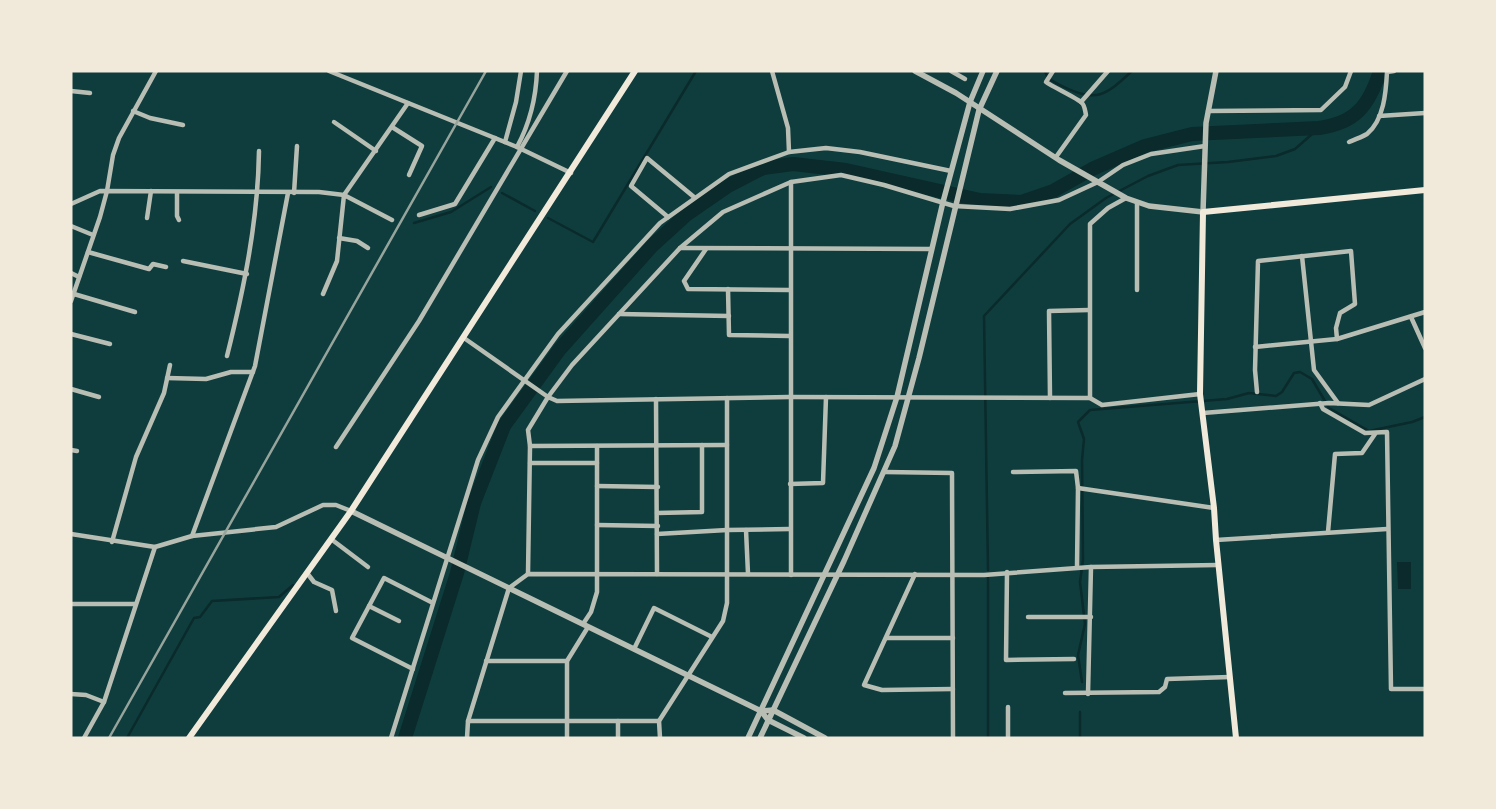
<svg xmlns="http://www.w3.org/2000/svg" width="1496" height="809" viewBox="0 0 1496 809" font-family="'Varela Round',sans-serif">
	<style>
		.water { fill: #0a2a2b }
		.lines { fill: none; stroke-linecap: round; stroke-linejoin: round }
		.stream { stroke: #0a2a2b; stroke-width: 2.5 }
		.river { stroke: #0a2a2b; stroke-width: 14 }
		.minor { stroke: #b8beb3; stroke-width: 4.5 }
		.tertiary { stroke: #b8beb3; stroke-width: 5.5 }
		.secondary { stroke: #f1e9da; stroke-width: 6 }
		.rail { stroke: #97a49c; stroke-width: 2.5 }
	</style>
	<rect width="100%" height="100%" fill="#0f3d3e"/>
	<!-- water -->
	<polygon class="water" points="1397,562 1411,562 1411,589 1398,589"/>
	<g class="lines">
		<!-- stream -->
		<g class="stream">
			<path d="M1045,71c2,9 10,11 17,15 35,17 43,10 70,-15"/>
			<polyline points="502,193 535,211"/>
			<polyline points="548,218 593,242 696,71"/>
			<polyline points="414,223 451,212 491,187"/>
			<polyline points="988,570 984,316 1070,224 1106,198 1148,176 1178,165 1228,162 1276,156 1295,149 1319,128"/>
			<polyline points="1082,682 1078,655 1085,624 1080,582 1083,560 1082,460 1084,439 1078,422 1090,410 1227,399 1249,393 1276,396 1282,392 1294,373 1300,372 1312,379 1329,408 1369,431 1412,422 1425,417"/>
			<polyline points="127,738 194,618 200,617 212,601 279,597 293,585"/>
			<polyline points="988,738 988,578"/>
			<polyline points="1080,738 1080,712"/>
		</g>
		<!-- river -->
		<path class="river" d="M405,738l52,-165 17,-70 30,-77 56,-77 92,-103 34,-31 42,-29 35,-18 30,-4 53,6 134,30 41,2 32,-11 39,-22 53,-23 47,-12 127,-6c36,-5 50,-22 61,-57"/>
		<!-- minor -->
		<g class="minor">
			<polyline points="329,71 517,147 571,173"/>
			<polyline points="772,71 788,128 789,152"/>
			<polyline points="951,71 965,79"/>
			<path d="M1053,71l-7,11c7,5 33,17 36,21 3,3 3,8 4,12l-30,42"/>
			<polyline points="71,91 90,93"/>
			<polyline points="1081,102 1108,71"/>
			<polyline points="133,111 150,118 183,125"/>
			<polyline points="1208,111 1321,110 1345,87 1351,71"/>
			<polyline points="1379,116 1425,113"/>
			<polyline points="334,122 376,151"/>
			<polyline points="392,127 422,146 409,175"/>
			<polyline points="505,142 516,102 521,71"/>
			<path d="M1349,142c5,-2 13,-5 18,-8 17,-14 19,-42 20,-62l7,-1"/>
			<path d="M517,147c13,-24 19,-49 20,-76"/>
			<polyline points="177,193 177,216 179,220"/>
			<polyline points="294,193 297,146"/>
			<polyline points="1137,203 1137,290"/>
			<polyline points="71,204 100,191 319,192 344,195 408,103"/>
			<polyline points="419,215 455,204 495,138"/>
			<polyline points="668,217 631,186 647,158 694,197"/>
			<polyline points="147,218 151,191"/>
			<polyline points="71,226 93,235"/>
			<polyline points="339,238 357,241 368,248"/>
			<polyline points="680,248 931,249"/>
			<polyline points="706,249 684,281 688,289 789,290"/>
			<polyline points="88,252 149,269 153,264 166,267"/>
			<polyline points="1302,256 1314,370 1338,403"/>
			<polyline points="183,261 247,274"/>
			<polyline points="71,273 79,277"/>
			<polyline points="728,289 729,335 789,336"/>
			<polyline points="74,294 135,312"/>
			<polyline points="323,294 337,261 344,195 392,220"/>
			<polyline points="71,301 100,217 107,191 113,155 119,138 156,71"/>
			<polyline points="619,314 729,316"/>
			<polyline points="1411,317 1425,348"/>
			<polyline points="71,334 110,344"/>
			<polyline points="464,338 548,397 557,401 789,397 1090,398 1102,405 1200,394"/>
			<polyline points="1255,347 1337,339 1425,312"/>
			<path d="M227,356c17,-68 31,-135 32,-205"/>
			<polyline points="167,378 206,379 231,372 253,372"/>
			<polyline points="71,389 99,397"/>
			<polyline points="1257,392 1255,370 1258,261 1351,251 1355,304 1340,313 1336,328 1337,339"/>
			<polyline points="1050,398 1049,311 1089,310"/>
			<polyline points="1090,398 1090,224 1108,208 1126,198"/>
			<polyline points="656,399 657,574"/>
			<polyline points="1320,403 1323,409 1365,433 1387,432 1391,689 1425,689"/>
			<polyline points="1203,413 1329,403 1369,405 1425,379"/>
			<polyline points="530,446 727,445"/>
			<polyline points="336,447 419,321 567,71"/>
			<polyline points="71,450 77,451"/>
			<polyline points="530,463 597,463"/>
			<polyline points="885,472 952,473 953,738"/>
			<polyline points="1013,472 1076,471 1078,488 1077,567"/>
			<polyline points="790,484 823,483 826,397"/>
			<polyline points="597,486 658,487"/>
			<polyline points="1078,488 1214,508"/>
			<polyline points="657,513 702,512 702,445"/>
			<polyline points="597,525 658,526"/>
			<polyline points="746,530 748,574"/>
			<polyline points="1328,532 1335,454 1362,453 1375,434"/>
			<polyline points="71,534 155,547 192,536 276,527 323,505 336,505 351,511"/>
			<polyline points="657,534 727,530 790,529"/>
			<polyline points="192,536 255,366 288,193"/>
			<polyline points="331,539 368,567"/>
			<polyline points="1216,540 1387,529"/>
			<polyline points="112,542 136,457 164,393 170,365"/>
			<polyline points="1007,572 1006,660 1074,659"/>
			<polyline points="307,573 314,582 332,590 336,611"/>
			<polyline points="528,574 530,446 528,430 548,397 572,365 680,248 723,212 791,182 841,175 884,185 954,206 1010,209 1059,200 1098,182 1123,165 1151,154 1205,146"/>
			<polyline points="915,574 864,685 882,690 953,689"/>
			<polyline points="791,575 791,182"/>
			<polyline points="71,604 135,604"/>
			<polyline points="369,606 399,621"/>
			<polyline points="1028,617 1091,617"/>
			<polyline points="583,624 591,612 597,592 597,446"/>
			<polyline points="886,638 953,638"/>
			<polyline points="634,649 654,608 712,637"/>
			<polyline points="486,661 567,661"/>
			<polyline points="413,669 352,638 384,578 431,602"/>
			<polyline points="1065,693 1159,692 1165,687 1167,679 1230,677"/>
			<polyline points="71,694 86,695 104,702"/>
			<polyline points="1088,694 1091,567"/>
			<polyline points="1008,707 1008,738"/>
			<polyline points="468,721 659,721"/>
			<polyline points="84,738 104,702 155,547"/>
			<polyline points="391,738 478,460 498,417 558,334 660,223 729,174 789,152 826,148 860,152 951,171"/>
			<polyline points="467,738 468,721 509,588 528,574 984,575 1091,567 1218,565"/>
			<polyline points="567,738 567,661 588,627"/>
			<polyline points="618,738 618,721"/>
			<polyline points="660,738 659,721 723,621 727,603 727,398"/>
		</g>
		<!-- tertiary -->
		<g class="tertiary">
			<polyline points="915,71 956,93 1059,160 1126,198 1149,206 1203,212 1206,123 1216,71"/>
			<polyline points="351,511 761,711 768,720 804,738"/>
			<polyline points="761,711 773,710 825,738"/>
			<polyline points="748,738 874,468 897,397 943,202 970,102 983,71"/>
			<polyline points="760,738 844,561 895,446 919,358 979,110 997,71"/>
		</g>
		<!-- secondary -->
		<g class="secondary">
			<polyline points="189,738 351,511 635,71"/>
			<polyline points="1236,738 1216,540 1214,508 1200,394 1203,212 1425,190"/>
		</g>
		<!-- rail -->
		<polyline class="rail" points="109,738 486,71"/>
	</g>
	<!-- border -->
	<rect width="1496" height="809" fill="none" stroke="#f1e9da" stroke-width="145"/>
</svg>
